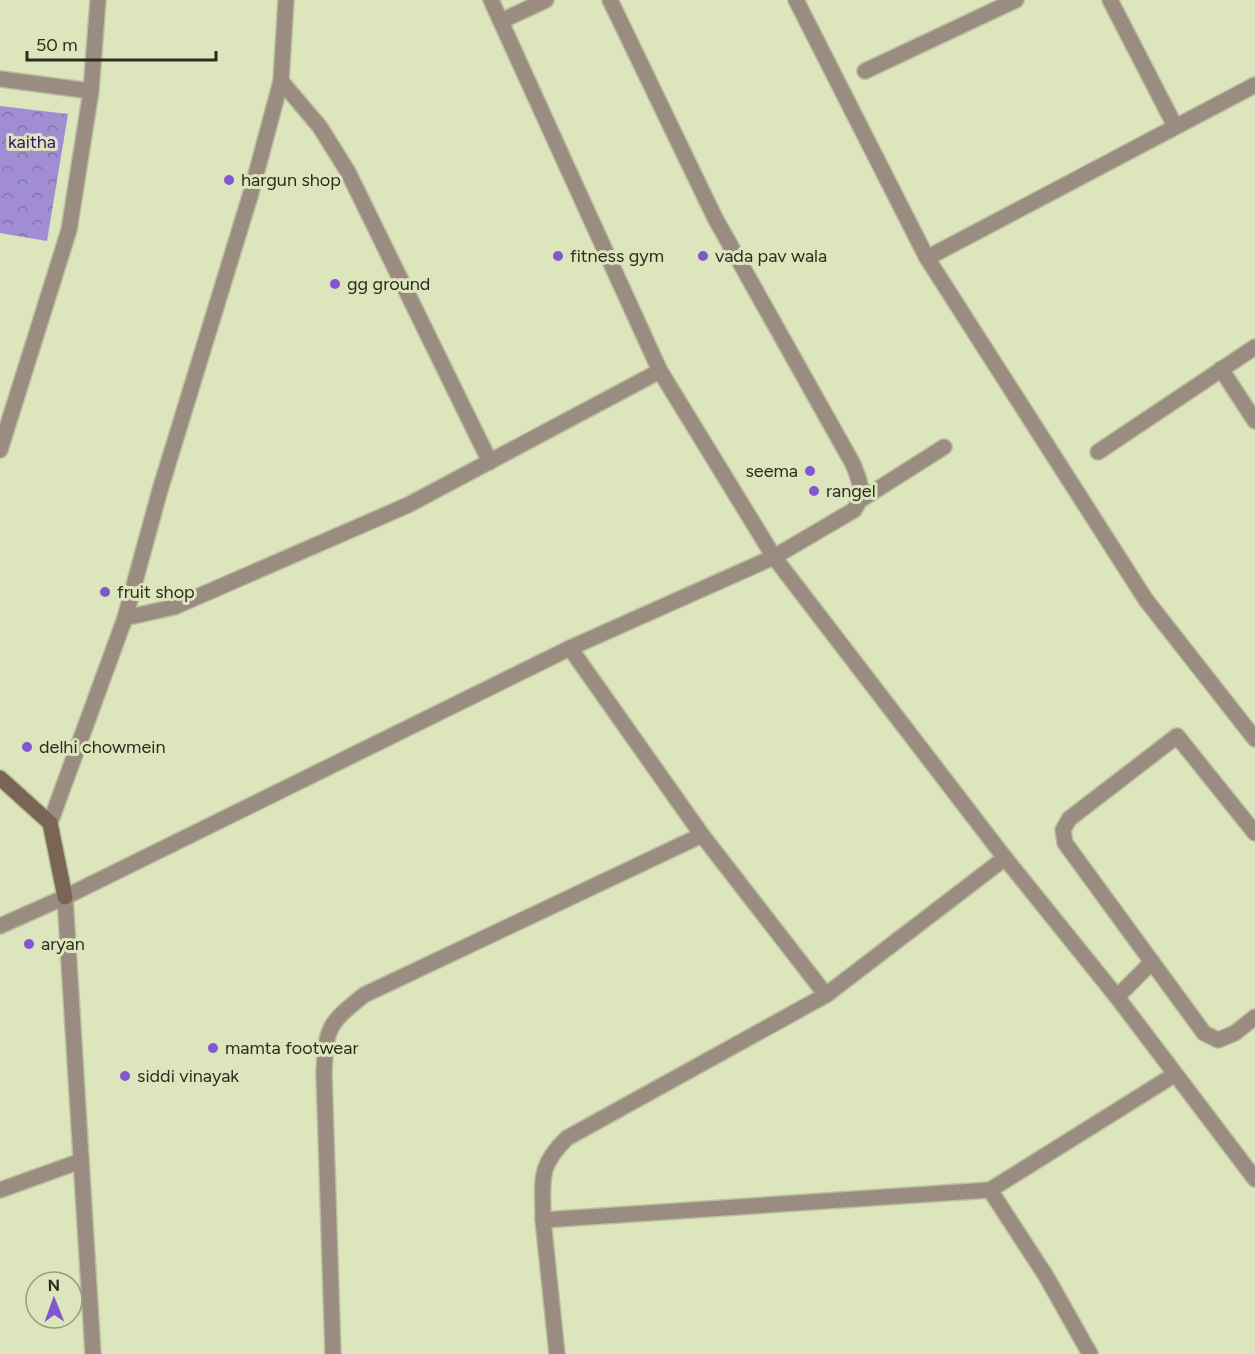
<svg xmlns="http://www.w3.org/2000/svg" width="1255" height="1354" viewBox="0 0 1255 1354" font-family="Figtree,sans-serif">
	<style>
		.forest { fill: url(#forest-crowns) }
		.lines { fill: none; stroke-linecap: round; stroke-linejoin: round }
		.street-casing { stroke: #b9c09d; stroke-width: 18 }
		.secondary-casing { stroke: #b9c09d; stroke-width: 18 }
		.street { stroke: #9b8c82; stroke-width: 15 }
		.secondary { stroke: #7a6555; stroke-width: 15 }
		.poi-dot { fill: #8156cf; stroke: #dde5bd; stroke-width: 2 }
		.labels { text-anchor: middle; stroke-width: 6; stroke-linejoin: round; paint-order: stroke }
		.park-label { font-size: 18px; fill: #361364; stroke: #dde5bd }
		.poi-label { font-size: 18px; fill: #2b2e1f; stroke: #dde5bd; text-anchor: start }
	</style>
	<defs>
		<pattern id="forest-crowns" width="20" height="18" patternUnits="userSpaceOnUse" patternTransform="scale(1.5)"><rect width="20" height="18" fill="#a18dd2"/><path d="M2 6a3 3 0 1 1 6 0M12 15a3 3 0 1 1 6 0" fill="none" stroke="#8374aa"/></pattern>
	</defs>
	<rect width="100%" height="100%" fill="#dde5bd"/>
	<!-- forest -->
	<polygon class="forest" points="0,106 68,114 47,241 0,233"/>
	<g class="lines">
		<!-- street casing -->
		<g class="street-casing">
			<g id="street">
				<polyline points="491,0 660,371 774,557 1005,858 1117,997 1255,1179"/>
				<polyline points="796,0 927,258"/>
				<polyline points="1110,0 1175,126"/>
				<polyline points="501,21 546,0"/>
				<polyline points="865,71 1016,0"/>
				<polyline points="0,79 91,91"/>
				<polyline points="281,81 320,127 348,172 490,462"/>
				<polyline points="1255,85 927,258 1146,600 1255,739"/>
				<polyline points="1221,369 1255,421"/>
				<polyline points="0,450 69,230 91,91 98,0"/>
				<polyline points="1098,452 1255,347"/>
				<polyline points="862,499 944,447"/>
				<polyline points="125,618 174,607 408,505 660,371"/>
				<polyline points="570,648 702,835 826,995"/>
				<polyline points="50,823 125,618 160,490 251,193 281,81 286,0"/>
				<polyline points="65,897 93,1354"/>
				<path d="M0,926l65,-29 505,-249 204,-91 80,-47c12,-17 6,-28 -1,-46l-138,-246 -105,-218"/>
				<polyline points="1152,962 1065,843 1063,830 1069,819 1177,736 1255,833"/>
				<polyline points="1117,997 1152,962 1204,1033 1218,1040 1235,1033 1255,1017"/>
				<polyline points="0,1190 81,1161"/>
				<path d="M543,1220c0,-39 -6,-53 24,-82l259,-143 179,-137"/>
				<path d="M333,1354l-9,-281c2,-46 4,-49 40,-78l338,-160"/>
				<polyline points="557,1354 543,1220 990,1190"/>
				<polyline points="1090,1354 1046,1276 990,1190 1174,1075"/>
			</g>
		</g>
		<!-- secondary casing -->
		<g class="secondary-casing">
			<polyline id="secondary" points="0,778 50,823 65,897"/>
		</g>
		<!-- street -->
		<use href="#street" class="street"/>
		<!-- secondary -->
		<use href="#secondary" class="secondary"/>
	</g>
	<!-- markers -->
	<g class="poi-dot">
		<circle cx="229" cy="180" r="6"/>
		<circle cx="558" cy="256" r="6"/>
		<circle cx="703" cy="256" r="6"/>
		<circle cx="335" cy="284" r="6"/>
		<circle cx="810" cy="471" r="6"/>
		<circle cx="814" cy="491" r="6"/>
		<circle cx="105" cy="592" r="6"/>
		<circle cx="27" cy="747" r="6"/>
		<circle cx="29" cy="944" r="6"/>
		<circle cx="213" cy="1048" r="6"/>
		<circle cx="125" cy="1076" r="6"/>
	</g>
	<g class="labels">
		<!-- park labels -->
		<g class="park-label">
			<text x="32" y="148">kaitha</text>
		</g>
		<!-- poi labels -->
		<g class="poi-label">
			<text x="241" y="186">hargun shop</text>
			<text x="570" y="262">fitness gym</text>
			<text x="715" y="262">vada pav wala</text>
			<text x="347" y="290">gg ground</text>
			<text x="798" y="477" text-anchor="end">seema</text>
			<text x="826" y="497">rangel</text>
			<text x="117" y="598">fruit shop</text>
			<text x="39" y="753">delhi chowmein</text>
			<text x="41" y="950">aryan</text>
			<text x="225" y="1054">mamta footwear</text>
			<text x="137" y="1082">siddi vinayak</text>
		</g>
	</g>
	<!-- north arrow -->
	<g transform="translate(54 1300) rotate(359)"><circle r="28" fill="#dde5bd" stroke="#969c7e" stroke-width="1.5"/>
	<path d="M0-4.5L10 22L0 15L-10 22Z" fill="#8156cf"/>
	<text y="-9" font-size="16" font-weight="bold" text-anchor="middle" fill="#2b2e1f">N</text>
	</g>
	<!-- scale -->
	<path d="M27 51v9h189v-9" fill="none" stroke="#2b2e1f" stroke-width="3"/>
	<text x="36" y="51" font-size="18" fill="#2b2e1f" stroke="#dde5bd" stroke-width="4.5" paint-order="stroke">50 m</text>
</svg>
